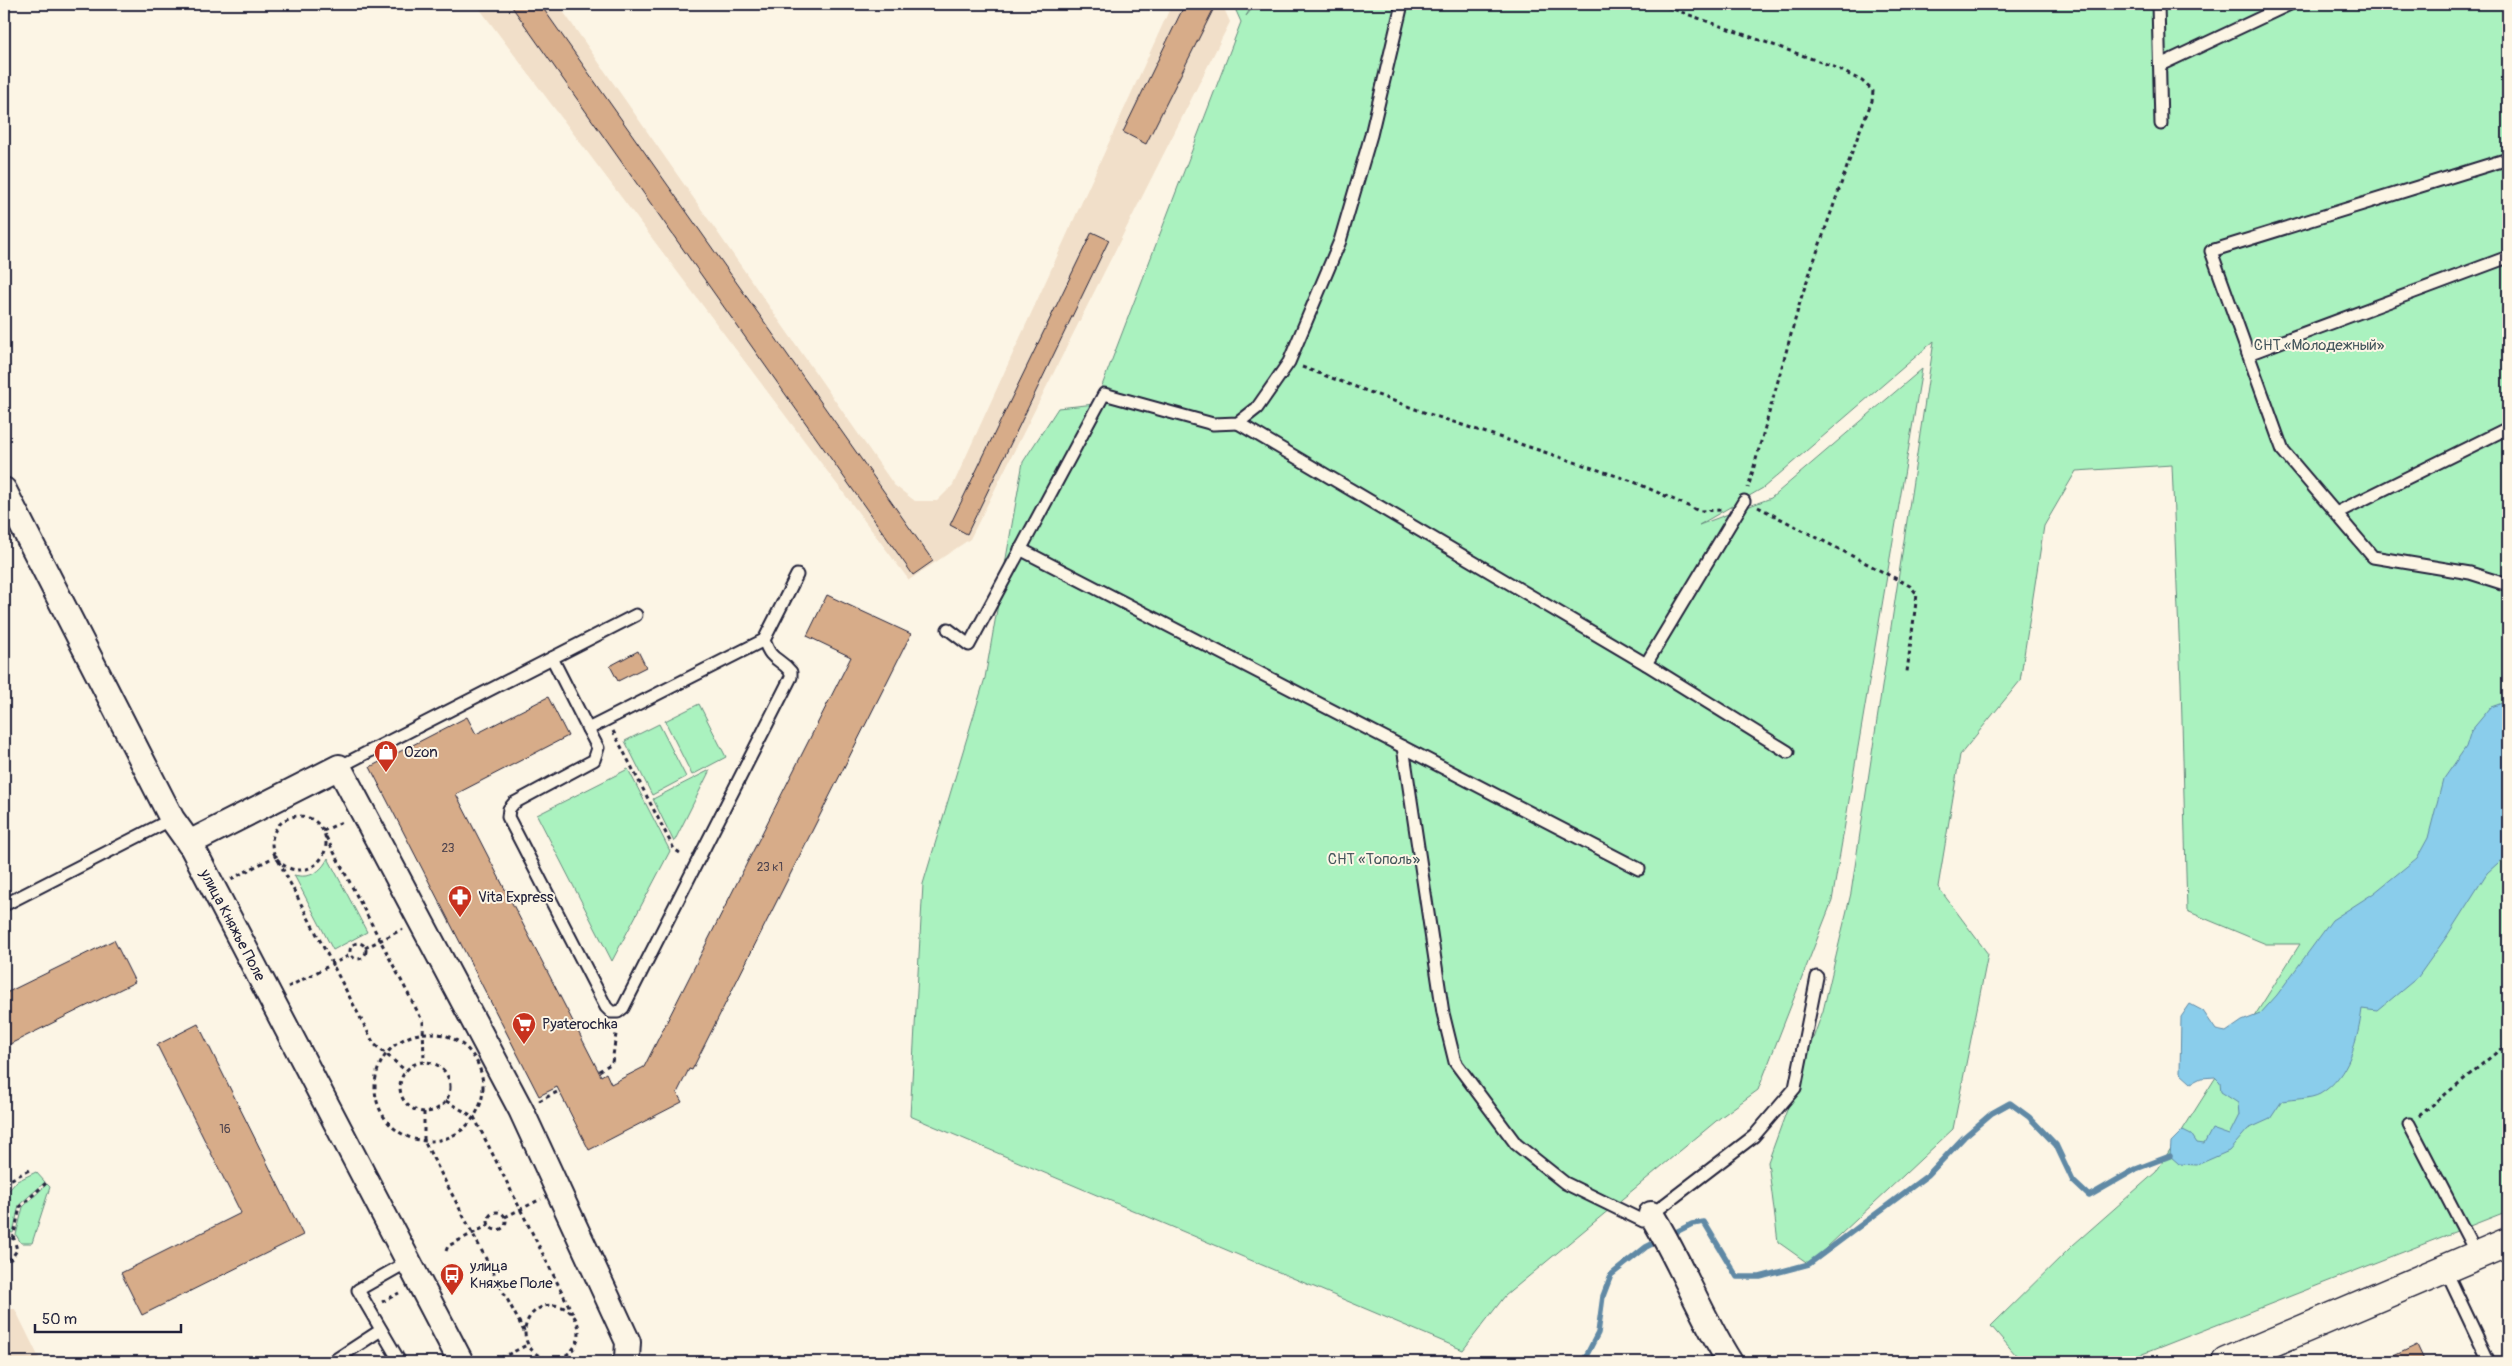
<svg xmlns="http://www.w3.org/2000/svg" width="2512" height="1366" viewBox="0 0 2512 1366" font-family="Pangolin,sans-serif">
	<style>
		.built { fill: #f1dfc9 }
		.green { fill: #aaf2bf; stroke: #668a7d }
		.water { fill: #8acdeb; stroke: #6089a5 }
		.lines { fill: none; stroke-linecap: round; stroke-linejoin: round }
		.stream { stroke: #6089a5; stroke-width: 5.5 }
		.building { fill: #d7ac89; stroke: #22223b }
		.lane-casing { stroke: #22223b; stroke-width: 15 }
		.street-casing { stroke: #22223b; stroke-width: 28 }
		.secondary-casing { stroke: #22223b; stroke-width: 31 }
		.path { stroke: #22223b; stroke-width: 3; stroke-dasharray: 4 4; stroke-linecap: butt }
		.lane { stroke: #fcf5e5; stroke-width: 11 }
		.street { stroke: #fcf5e5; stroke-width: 24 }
		.secondary { stroke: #fcf5e5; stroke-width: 28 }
		.labels { text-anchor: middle; stroke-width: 4; stroke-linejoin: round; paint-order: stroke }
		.number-label { font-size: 12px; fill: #4f444e }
		.park-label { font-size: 15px; fill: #44565c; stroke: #fcf5e5 }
		.poi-label { font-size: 15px; fill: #22223b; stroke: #fcf5e5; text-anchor: start }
		.street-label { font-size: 15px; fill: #22223b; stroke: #fcf5e5 }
	</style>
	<rect width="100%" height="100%" fill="#fcf5e5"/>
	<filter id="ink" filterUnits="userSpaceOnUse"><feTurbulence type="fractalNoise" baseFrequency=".02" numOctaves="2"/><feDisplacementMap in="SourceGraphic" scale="10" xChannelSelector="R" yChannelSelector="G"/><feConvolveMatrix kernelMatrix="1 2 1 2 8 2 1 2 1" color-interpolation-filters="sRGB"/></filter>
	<g filter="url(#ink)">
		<!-- built -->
		<g class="built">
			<polygon points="476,4 558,4 894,485 915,501 937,501 953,485 1172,4 1222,4 1230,22 970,539 909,580"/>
			<polygon points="4,1309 15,1309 41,1362 4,1362"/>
		</g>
		<!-- green -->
		<g class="green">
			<polygon points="1233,4 1253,4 1246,16 1256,4 2508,4 2508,1211 2122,1362 2022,1362 1991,1326 2073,1245 2156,1172 2300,944 2266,944 2187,911 2181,683 2172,465 2076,471 2044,526 2020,681 1960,755 1938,887 1988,954 1953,1129 1809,1264 1778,1242 1768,1162 1823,1011 1851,893 1934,341 1763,488 1699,525 1771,498 1922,369 1832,901 1758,1090 1721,1117 1505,1296 1463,1350 910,1116 923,884 985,678 1023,462 1058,408 1095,404 1241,22"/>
			<polygon points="699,704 726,757 692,775 665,721"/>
			<polygon points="659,724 686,777 652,795 625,741"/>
			<polygon points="628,769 670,851 612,961 537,815"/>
			<polygon points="710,770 674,842 653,799"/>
			<path d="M328,858l39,74 -34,18 -39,-75c16,4 27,-3 34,-17z"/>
			<polygon points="36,1172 45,1182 19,1205 13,1233 4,1231 4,1196 17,1181"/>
			<polygon points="47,1184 50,1187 32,1243 21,1243 16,1235 23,1207"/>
		</g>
		<!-- water -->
		<path class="water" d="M2508,701v153l-21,19 -40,63 -29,41 -41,34 -15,-2c-4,30 -13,68 -42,85 -9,5 -27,5 -38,7l-12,18 -22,10 -19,22 -32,14 -18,-1 -9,-8 1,-14 12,-12 8,4 6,9 7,1 8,-15 17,6 10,-20 -1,-12 -17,-11 -1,-10 -5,-5 -14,1 -10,5 -11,-10 1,-56 9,-13 13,7 13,19 10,2 16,-11 18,-7 17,-19 55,-75 42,-27 43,-35 11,-20 15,-58 23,-33 5,-16 20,-24z"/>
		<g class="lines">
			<!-- stream -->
			<g class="stream">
				<polyline points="1670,1235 1692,1224 1704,1222 1737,1277 1760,1277 1809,1264 1928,1175 1964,1137 1992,1113 2010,1103 2029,1117 2056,1145 2073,1181 2089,1196 2136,1169 2170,1156"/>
				<polyline points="1583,1362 1598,1333 1603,1296 1611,1275 1646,1247 1660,1240"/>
			</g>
		</g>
		<!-- building -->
		<g class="building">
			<polygon points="510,4 540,4 933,561 913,575"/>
			<polygon points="1185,4 1216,4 1146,144 1123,132"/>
			<polygon points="1092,232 1109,240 967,534 950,525"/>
			<polygon points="827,595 911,634 692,1070 689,1069 677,1093 682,1102 589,1150 557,1087 539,1096 370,767 467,717 476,734 548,697 568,736 456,794 601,1076 606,1073 611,1084 644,1067 851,657 807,636"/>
			<polygon points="638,651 646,667 618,681 610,666"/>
			<polygon points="114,940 135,982 4,1047 4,994"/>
			<polygon points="198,1024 303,1235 142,1315 121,1273 241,1213 157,1045"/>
			<polygon points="2417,1345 2425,1362 2381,1362"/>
		</g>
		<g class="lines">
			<!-- lane casing -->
			<g class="lane-casing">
				<g id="lane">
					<polyline points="2158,4 2161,124"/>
					<polyline points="2160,65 2290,4"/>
					<polyline points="2508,159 2211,251 2283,451 2373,557 2470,573 2508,585"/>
					<polyline points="2248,354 2508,257"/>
					<polyline points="1238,423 1646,664 1788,752"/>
					<polyline points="2336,513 2508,428"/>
					<polyline points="1020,549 1639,869"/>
					<polyline points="948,629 969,645 1104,394 1213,424 1238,423 1257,408 1289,362 1340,241 1371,135 1402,4"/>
					<polyline points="552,658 636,615"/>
					<polyline points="1646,664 1744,501"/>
					<path d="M588,729l10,19 -4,12 -80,43 -5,6 -1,8 98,190 5,5h7l5,-4 168,-331v-5c-13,-16 -19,-9 -27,-32"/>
					<polyline points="1403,747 1443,1013 1455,1062 1516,1144 1565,1183 1643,1221 1754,1136 1795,1088 1817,977"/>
					<polyline points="339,767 552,658 588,729 764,640 797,575"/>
					<polyline points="4,905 172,819"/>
					<polyline points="2409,1124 2477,1255"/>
					<polyline points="2445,1269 2489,1362"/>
					<polyline points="332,1362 381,1330"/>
					<polyline points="400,1362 358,1290 409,1261"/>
				</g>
			</g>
			<!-- street casing -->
			<g class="street-casing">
				<g id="street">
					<path id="s1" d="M4,490l168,329 20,28 269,515"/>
					<polyline points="189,843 339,767 521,1110 628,1342 627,1358 625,1362"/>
					<path d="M1651,1214c30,48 49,101 79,148"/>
				</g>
			</g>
			<!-- secondary casing -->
			<g class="secondary-casing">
				<polyline id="secondary" points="2226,1362 2508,1242"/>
			</g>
			<!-- path -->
			<g class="path">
				<polyline points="1659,4 1832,66 1862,81 1873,91 1872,101 1860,130 1802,295 1748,488"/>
				<polyline points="1302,367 1426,413 1632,481 1699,511 1722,510"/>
				<polyline points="1758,507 1910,586 1917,594 1907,672"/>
				<polyline points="613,731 674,849 683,855"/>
				<circle cx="299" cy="843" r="27"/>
				<polyline points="323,831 344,821"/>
				<polyline points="326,837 423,1022 424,1062"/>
				<polyline points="231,879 276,856 374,1044 406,1071"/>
				<circle cx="358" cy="951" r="8"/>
				<polyline points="365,948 403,929"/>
				<polyline points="288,987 350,955"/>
				<circle cx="429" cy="1087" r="54"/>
				<circle cx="425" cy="1087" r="25"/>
				<polyline points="599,1071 612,1063 617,1027"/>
				<polyline points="446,1101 474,1117 575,1318"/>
				<polyline points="539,1101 559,1091"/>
				<polyline points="424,1112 424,1141 525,1333"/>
				<polyline points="2419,1116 2508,1043"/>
				<polyline points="4,1183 31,1169"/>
				<circle cx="497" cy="1221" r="9"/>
				<polyline points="505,1217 541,1199"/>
				<polyline points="4,1235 14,1239 17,1250 11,1259 4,1260"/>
				<polyline points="13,1239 20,1207 46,1183"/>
				<polyline points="446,1251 448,1246 489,1225"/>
				<polyline points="382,1302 399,1293"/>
				<circle cx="552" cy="1332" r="27"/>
				<polyline points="493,1362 529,1344"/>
			</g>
			<!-- lane -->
			<use href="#lane" class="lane"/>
			<!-- street -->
			<use href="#street" class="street"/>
			<!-- secondary -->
			<use href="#secondary" class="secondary"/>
		</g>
	</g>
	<!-- icons -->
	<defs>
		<g id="shop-pin" transform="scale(1.25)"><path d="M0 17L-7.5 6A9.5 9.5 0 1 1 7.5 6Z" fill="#c8321e" stroke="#fcf5e5"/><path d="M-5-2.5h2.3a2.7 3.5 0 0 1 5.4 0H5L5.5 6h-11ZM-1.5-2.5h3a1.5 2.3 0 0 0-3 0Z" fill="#fff"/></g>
		<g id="pharmacy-pin" transform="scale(1.25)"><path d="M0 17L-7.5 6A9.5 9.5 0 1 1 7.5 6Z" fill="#c8321e" stroke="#fcf5e5"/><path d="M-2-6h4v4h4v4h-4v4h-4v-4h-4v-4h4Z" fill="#fff"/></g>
		<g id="supermarket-pin" transform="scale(1.25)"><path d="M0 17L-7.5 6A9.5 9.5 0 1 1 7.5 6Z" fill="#c8321e" stroke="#fcf5e5"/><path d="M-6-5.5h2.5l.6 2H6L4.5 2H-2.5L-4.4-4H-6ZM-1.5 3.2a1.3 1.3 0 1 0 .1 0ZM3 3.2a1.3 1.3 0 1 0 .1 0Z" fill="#fff"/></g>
		<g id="bus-pin" transform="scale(1.25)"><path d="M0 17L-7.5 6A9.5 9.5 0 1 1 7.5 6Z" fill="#c8321e" stroke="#fcf5e5"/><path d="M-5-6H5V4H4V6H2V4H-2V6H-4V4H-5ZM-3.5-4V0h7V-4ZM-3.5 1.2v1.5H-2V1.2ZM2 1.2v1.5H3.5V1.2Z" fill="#fff"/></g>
	</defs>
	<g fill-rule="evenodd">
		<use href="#shop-pin" x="386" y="752"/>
		<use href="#pharmacy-pin" x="460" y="897"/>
		<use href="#supermarket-pin" x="524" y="1024"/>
		<use href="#bus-pin" x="452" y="1275"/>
	</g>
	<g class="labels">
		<!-- number labels -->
		<g class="number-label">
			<text x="448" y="852">23</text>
			<text x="770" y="871">23 к1</text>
			<text x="225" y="1133">16</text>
		</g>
		<!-- park labels -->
		<g class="park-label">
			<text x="2319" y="350">СНТ «Молодежный»</text>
			<text x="1374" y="864">СНТ «Тополь»</text>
		</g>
		<!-- poi labels -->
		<g class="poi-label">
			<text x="404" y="757">Ozon</text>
			<text x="478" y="902">Vita Express</text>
			<text x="542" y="1029">Pyaterochka</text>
			<text x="470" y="1271">улица<tspan x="470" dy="17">Княжье Поле</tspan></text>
		</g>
		<!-- street labels -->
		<g class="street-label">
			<text dy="5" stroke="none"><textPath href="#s1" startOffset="492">улица Княжье Поле</textPath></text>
		</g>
	</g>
	<!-- margin -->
	<rect width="2512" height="1366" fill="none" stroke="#fcf5e5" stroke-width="20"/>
	<rect x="10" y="10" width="2492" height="1346" fill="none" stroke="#22223b" stroke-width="2" filter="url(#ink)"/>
	<!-- scale -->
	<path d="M35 1324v8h146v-8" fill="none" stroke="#22223b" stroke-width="2.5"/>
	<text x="42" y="1324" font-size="15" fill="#22223b" stroke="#fcf5e5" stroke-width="4" paint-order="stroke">50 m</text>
</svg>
